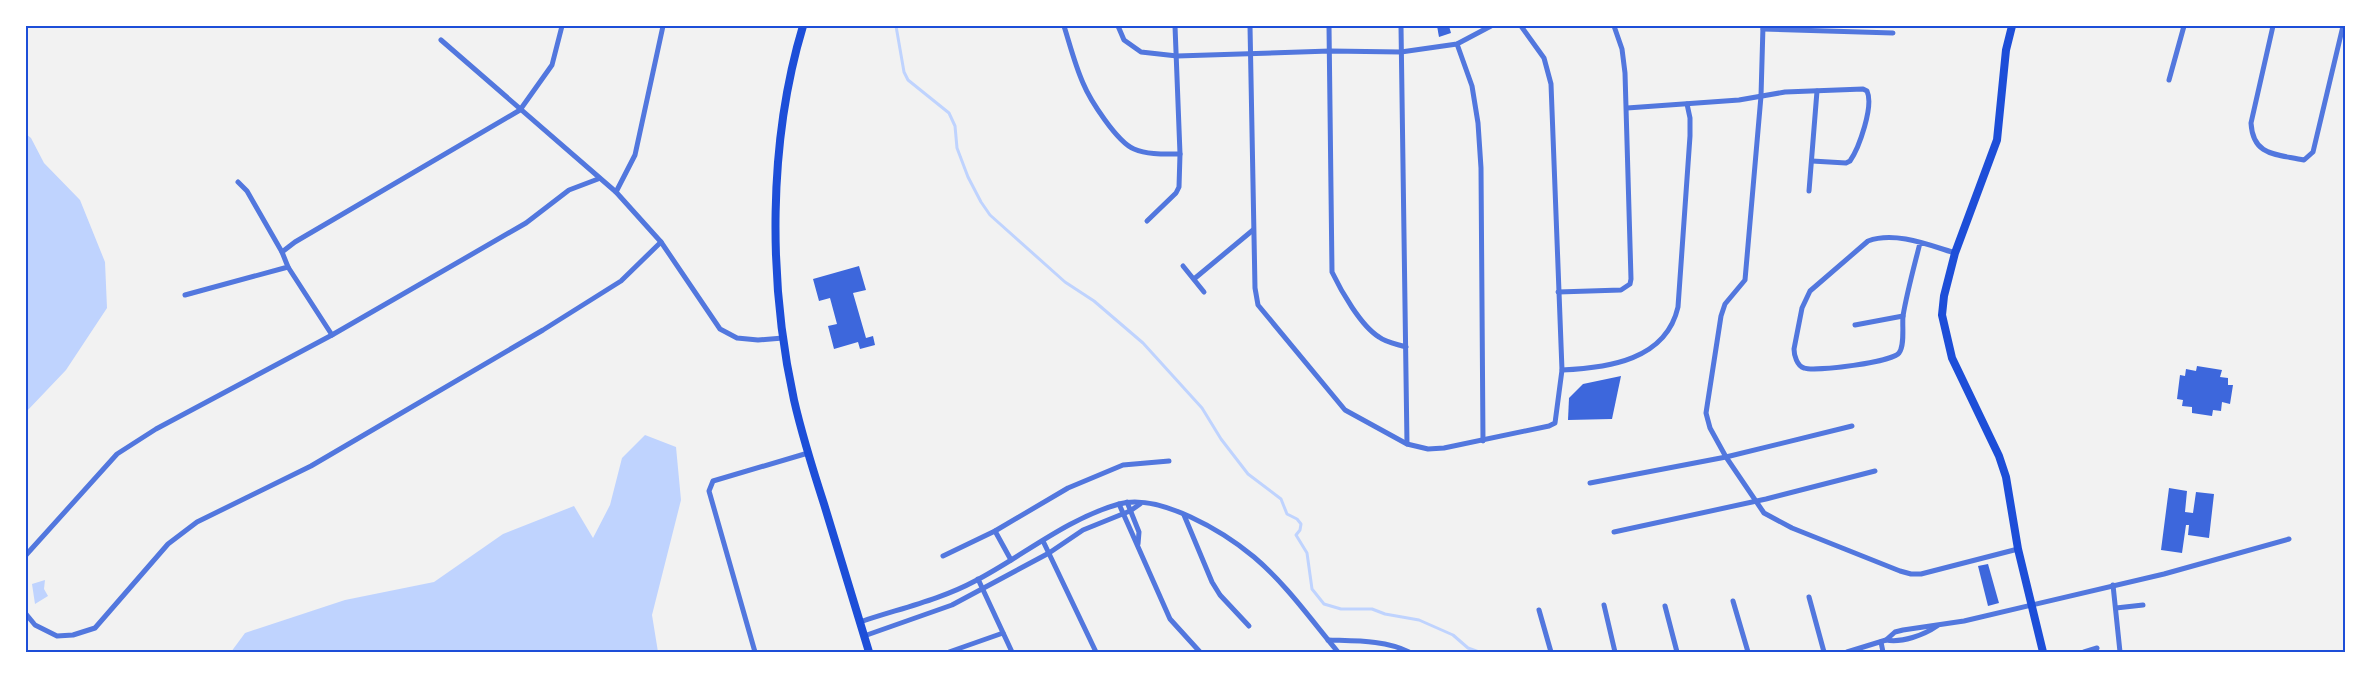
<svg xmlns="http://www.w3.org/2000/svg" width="2371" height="678" viewBox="0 0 2371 678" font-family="'Varela Round',sans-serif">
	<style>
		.water { fill: #bfd3fe }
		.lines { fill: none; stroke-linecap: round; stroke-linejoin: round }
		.stream { stroke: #bfd3fe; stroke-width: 3 }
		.building { fill: #3d67dc }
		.minor { stroke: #5277de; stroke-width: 5 }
		.secondary { stroke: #1d4ed8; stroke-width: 8 }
		.neatline { fill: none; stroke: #1d4ed8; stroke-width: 2 }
	</style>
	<rect width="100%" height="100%" fill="#f2f2f2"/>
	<!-- water -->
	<g class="water">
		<polygon points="26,134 31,138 44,163 80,200 105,262 107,308 66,370 26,412"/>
		<polygon points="645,435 676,447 681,500 652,615 658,652 231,652 245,633 345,600 434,582 503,534 574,506 593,538 610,505 622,458"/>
		<polygon points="45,580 44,589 48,596 35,604 32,584"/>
	</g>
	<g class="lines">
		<!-- stream -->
		<polyline class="stream" points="896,26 904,72 908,80 949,113 955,126 957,148 968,177 981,202 990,215 1065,282 1094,301 1143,343 1202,408 1221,439 1248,474 1281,499 1287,514 1297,519 1301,524 1300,530 1296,535 1307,553 1312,589 1324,604 1341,609 1372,609 1385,614 1419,620 1453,635 1468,648 1479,652"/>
	</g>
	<!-- building -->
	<g class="building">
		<polygon points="1437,26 1449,26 1451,33 1439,37"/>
		<polygon points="859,266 866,290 853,293 866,338 873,336 875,345 860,349 858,342 834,349 828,326 837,324 830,298 819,301 813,279"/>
		<polygon points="2197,366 2222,370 2220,377 2228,378 2228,385 2233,385 2230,404 2222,402 2221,411 2213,410 2212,416 2192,413 2192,407 2182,406 2183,400 2177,399 2180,375 2185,376 2186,369 2196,371"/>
		<polygon points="1621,376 1612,419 1568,420 1569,398 1583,384"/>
		<polygon points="2169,488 2187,491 2185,512 2193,513 2196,492 2214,494 2209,538 2188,535 2189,525 2186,525 2182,553 2161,550"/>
		<polygon points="1988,564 1999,603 1988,606 1978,566"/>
	</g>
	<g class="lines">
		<!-- minor -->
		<g class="minor">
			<path d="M1064,26c6,19 11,39 19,57 7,17 34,59 51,66 14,6 31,5 46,5"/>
			<polyline points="1118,26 1124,40 1141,52 1177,56 1330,51 1401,52 1457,44 1491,26"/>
			<polyline points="1250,26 1255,288 1258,305 1345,410 1407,444 1428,449 1444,448 1549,426 1555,423 1562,370 1551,84 1544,58 1521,26"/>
			<path d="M1329,26l3,246c9,19 29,54 47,65 8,6 18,7 27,10"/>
			<polyline points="1401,26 1407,444"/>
			<polyline points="1763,26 1761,96 1745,280 1725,304 1721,316 1706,413 1710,428 1726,457 1764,513 1792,528 1900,571 1911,574 1921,574 2018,549"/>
			<path d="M2273,26l-22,97c2,34 26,31 53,37l9,-8 30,-126"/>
			<polyline points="1763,29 1893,33"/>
			<polyline points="441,40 616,192 661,242 720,329 737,338 758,340 783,338"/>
			<polyline points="1457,44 1472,86 1478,123 1481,168 1483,441"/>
			<polyline points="2169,80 2184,26"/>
			<path d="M1627,108l112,-8 46,-8 78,-3 4,2c7,15 -8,57 -17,70l-4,2 -34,-2"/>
			<polyline points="238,182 247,191 282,252"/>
			<polyline points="1809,191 1817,91"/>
			<polyline points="616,192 635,155 663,26"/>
			<polyline points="1147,221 1176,193 1179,187 1180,154 1175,26"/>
			<path d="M1920,243c-6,24 -13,49 -17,73 -1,10 2,29 -4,37 -6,9 -84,19 -95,15 -7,-2 -10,-13 -10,-19l8,-41 8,-17 58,-50c27,-10 61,4 87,12"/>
			<polyline points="1183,266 1204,292"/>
			<polyline points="288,267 332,335"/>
			<polyline points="1194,279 1253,230"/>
			<polyline points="1558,292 1621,290 1630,284 1631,279 1625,73 1622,49 1614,26"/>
			<polyline points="185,295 288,267 282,252 295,242 520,110 552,65 562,26"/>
			<polyline points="1855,325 1903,316"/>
			<path d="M1562,370c46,-2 104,-10 116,-63l12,-171v-18l-3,-14"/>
			<polyline points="1590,483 1726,457 1852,426"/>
			<polyline points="1127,502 1139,532 1138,544"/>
			<polyline points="1119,504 1170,619 1200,652"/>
			<polyline points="1184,515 1212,582 1220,595 1249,626"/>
			<polyline points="995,531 1011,560"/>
			<polyline points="1614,532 1766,499 1875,471"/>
			<polyline points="1043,541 1096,652"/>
			<polyline points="26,555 117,454 156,429 332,335 526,223 569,190 598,179"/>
			<polyline points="943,556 995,531 1068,488 1123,465 1169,461"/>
			<polyline points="978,579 1012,652"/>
			<polyline points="2113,585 2120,652"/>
			<polyline points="1809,597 1824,652"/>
			<polyline points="1733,601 1748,652"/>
			<polyline points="1604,605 1615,652"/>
			<polyline points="1665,606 1677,652"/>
			<polyline points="2116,608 2143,605"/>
			<polyline points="1539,610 1551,652"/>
			<polyline points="26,614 35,625 57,636 73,635 95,628 168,544 197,522 311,466 543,330 621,281 661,242"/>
			<path d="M860,622c38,-13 80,-22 115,-41 48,-25 91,-62 144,-77 41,-11 105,28 135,53 32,27 58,64 84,95"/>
			<polyline points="864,636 952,605 1049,553 1083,530 1130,511 1140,504"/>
			<path d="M1328,640c27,1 57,0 81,12"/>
			<path d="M1886,640c16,3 38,-5 51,-14"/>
			<polyline points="1881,642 1883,652"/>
			<polyline points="755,652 709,491 713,481 808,453"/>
			<polyline points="949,652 1003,633"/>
			<polyline points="1847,652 1886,640 1895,632 1903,630 1964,621 2164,574 2289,539"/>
			<polyline points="2084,652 2097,648"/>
		</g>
		<!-- secondary -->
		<g class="secondary">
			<path d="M803,26c-35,116 -35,255 -9,374 8,35 19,70 30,104 15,50 30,99 45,148"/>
			<polyline points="2012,26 2006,50 1997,140 1955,253 1944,296 1942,315 1952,358 1999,456 2006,477 2018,549 2043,652"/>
		</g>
	</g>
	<!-- border -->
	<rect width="2371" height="678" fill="none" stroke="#ffffff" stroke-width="54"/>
	<rect x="27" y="27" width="2317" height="624" class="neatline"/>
</svg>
